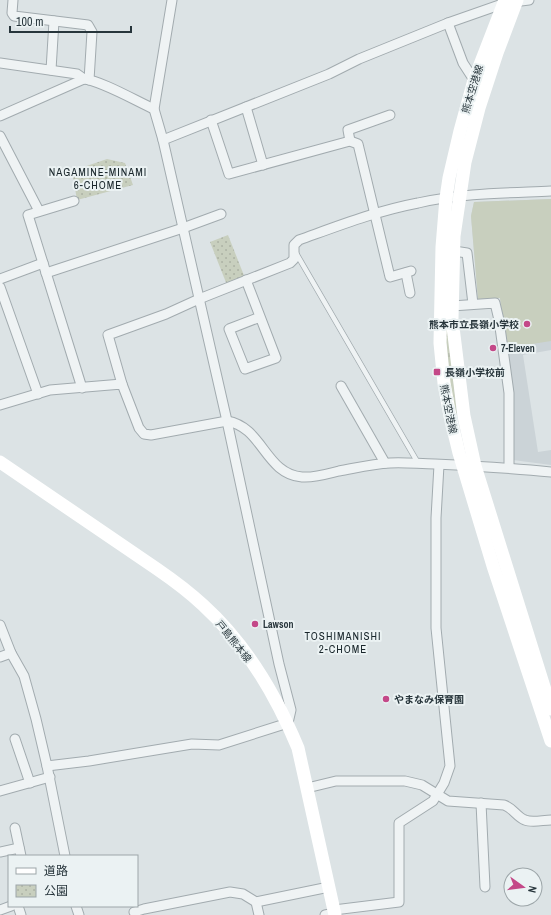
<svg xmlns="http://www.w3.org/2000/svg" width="551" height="915" viewBox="0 0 551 915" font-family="'Archivo Narrow','Noto Sans JP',sans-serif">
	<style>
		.built { fill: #cbd3d7 }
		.grass { fill: url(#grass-tufts) }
		.park { fill: url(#park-dots) }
		.pitch { fill: #c8cfbe }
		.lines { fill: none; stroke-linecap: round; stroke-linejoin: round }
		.service-casing { stroke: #a2abaf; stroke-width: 6 }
		.minor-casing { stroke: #a2abaf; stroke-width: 11 }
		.service { stroke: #eff3f4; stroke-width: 4.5 }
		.minor { stroke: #eff3f4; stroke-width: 9 }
		.secondary { stroke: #fff; stroke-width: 13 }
		.poi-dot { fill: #c44888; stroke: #ebf2f3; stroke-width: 1.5 }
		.labels { text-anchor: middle; stroke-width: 4; stroke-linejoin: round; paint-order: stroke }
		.street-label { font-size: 10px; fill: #27353b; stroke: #ebf2f3 }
		.poi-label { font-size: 10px; font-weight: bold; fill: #27353b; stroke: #ebf2f3; text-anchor: start }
		.neighbourhood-label { font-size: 11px; letter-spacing: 1px; fill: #19262b; stroke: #ebf2f3 }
	</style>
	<defs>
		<pattern id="grass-tufts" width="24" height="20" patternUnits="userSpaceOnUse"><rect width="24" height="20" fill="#c8cfbe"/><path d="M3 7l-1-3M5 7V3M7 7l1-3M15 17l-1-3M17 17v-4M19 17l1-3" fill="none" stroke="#acb2a4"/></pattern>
		<pattern id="park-dots" width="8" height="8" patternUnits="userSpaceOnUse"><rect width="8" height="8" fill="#c8cfbe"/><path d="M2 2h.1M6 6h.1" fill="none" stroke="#acb2a4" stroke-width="1.8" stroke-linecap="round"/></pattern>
	</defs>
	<rect width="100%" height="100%" fill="#dce3e5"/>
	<!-- built -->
	<polygon class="built" points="551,199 551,350 523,355 538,452 551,450 551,465 513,460 506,348 500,298 478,299 471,216 474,202"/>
	<!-- grass -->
	<polygon class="grass" points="452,226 449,332 457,416 451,393 445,331"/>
	<!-- park -->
	<g class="park">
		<polygon points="107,159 125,163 133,185 77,200 72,171"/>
		<polygon points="228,235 245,278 227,285 210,242"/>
	</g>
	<!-- pitch -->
	<polygon class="pitch" points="551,199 551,341 506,348 500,298 478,299 471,216 474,202"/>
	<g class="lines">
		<!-- service casing -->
		<g class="service-casing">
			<polyline id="service" points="296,253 418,463"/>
		</g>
		<!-- minor casing -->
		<g class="minor-casing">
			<g id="minor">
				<polyline points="13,0 12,13 14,16 88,25 92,32 89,80"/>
				<polyline points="448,23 463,63 474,80"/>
				<polyline points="0,63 77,74 84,79"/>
				<polyline points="51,70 54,21"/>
				<polyline points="246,107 263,165"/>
				<path d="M0,116l84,-37c18,2 52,22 70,30"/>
				<polyline points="211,120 229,174 350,141 358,144 390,277 411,271"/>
				<polyline points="0,136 39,211"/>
				<polyline points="163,140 329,74 359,59 448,23 505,3 529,0"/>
				<polyline points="350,141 348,130 390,115"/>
				<polyline points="74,201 28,215 82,388"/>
				<polyline points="454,251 467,253 473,304"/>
				<polyline points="46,273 183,228 221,214"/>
				<polyline points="406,273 410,293"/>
				<polyline points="0,279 43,263"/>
				<polyline points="246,280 276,358 245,369 229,329 260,317"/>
				<polyline points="0,287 38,394"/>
				<polyline points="452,306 495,303 499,320 509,393 509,467"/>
				<path d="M122,384l-14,-49 58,-21 33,-15 91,-36 4,-4v-14l5,-5c39,-14 77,-29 119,-37 43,-10 89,-10 133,-12"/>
				<polyline points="341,386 385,463"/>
				<path d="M0,405l50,-15 72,-6 17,44 5,6 7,1 76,-14c36,6 38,53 75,56 12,1 25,-3 37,-6 17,-3 33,-7 51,-8 15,-1 30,1 45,1 39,2 77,4 116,8"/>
				<polyline points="0,625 11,653 24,676 36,719 47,766 65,856"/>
				<polyline points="0,657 11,653"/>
				<polyline points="15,739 30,783"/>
				<polyline points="47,766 89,761 192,744 219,745 288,723 291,710 279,664 227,421 163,140 154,109 172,0"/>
				<path d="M307,788l29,-7h69l17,4 26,16 56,4c9,3 13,12 21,15 7,3 18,0 26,0"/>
				<polyline points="0,791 50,777"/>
				<polyline points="481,803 485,887"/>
				<polyline points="15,828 21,856"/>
				<polyline points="0,852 19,848"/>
				<polyline points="256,902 259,915"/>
				<polyline points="18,906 21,915"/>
				<polyline points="76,906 79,915"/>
				<polyline points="0,910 11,906"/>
				<polyline points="334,910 399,902 399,823 433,801 444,783 450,766 436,628 436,518 439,465"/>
				<polyline points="134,912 144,909 230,892 243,894 256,902 329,887"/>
				<polyline points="325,915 335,913"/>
			</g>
		</g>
		<!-- service -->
		<use href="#service" class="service"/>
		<!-- minor -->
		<use href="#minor" class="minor"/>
		<!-- secondary -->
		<g class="secondary">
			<polyline points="505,0 474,80 460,131 449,178 446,198 442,247 440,343 444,383 450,416 459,453 493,566 551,741"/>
			<polyline points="517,0 497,53 479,108 465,162 454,236 452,319 464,416 475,466 551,709"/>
			<path d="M0,462l157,107c16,11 32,23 46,36 42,38 73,90 95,143l37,167"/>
		</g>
	</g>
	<!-- markers -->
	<g class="poi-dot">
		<circle cx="527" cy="324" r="4"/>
		<circle cx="493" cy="348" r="4"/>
		<rect x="433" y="368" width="8" height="8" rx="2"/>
		<circle cx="255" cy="624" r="4"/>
		<circle cx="386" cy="699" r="4"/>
	</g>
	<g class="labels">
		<!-- street labels -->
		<g class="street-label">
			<text transform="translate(472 89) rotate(-73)" y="4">熊本空港線</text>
			<text transform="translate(449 409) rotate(79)" y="4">熊本空港線</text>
			<text transform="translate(234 641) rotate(51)" y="4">戸島熊本線</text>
		</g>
		<!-- poi labels -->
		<g class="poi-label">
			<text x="519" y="328" text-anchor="end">熊本市立長嶺小学校</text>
			<text x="501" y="352">7-Eleven</text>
			<text x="445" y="376">長嶺小学校前</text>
			<text x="263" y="628">Lawson</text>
			<text x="394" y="703">やまなみ保育園</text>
		</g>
		<!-- neighbourhood labels -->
		<g class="neighbourhood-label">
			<text x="98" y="176">NAGAMINE-MINAMI<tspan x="98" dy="13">6-CHOME</tspan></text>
			<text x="343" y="640">TOSHIMANISHI<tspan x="343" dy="13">2-CHOME</tspan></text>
		</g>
	</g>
	<!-- legend -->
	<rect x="8" y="855" width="130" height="52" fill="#ebf2f3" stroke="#9da6a9"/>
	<rect x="16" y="868" width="20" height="6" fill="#ffffff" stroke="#9da6a9"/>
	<text x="44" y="875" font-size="12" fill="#27353b">道路</text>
	<rect x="16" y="885" width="20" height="12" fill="url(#park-dots)" stroke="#9da6a9"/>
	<text x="44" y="895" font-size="12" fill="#27353b">公園</text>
	<!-- north arrow -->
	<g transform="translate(523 887) rotate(104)"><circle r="19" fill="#ebf2f3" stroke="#9da6a9"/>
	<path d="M0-3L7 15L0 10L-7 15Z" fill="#c44888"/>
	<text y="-6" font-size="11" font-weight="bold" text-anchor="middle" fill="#27353b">N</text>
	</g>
	<!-- scale -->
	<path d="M10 26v6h121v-6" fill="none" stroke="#27353b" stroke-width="2"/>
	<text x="16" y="26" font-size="12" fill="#27353b" stroke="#ebf2f3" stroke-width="3" paint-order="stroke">100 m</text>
</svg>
